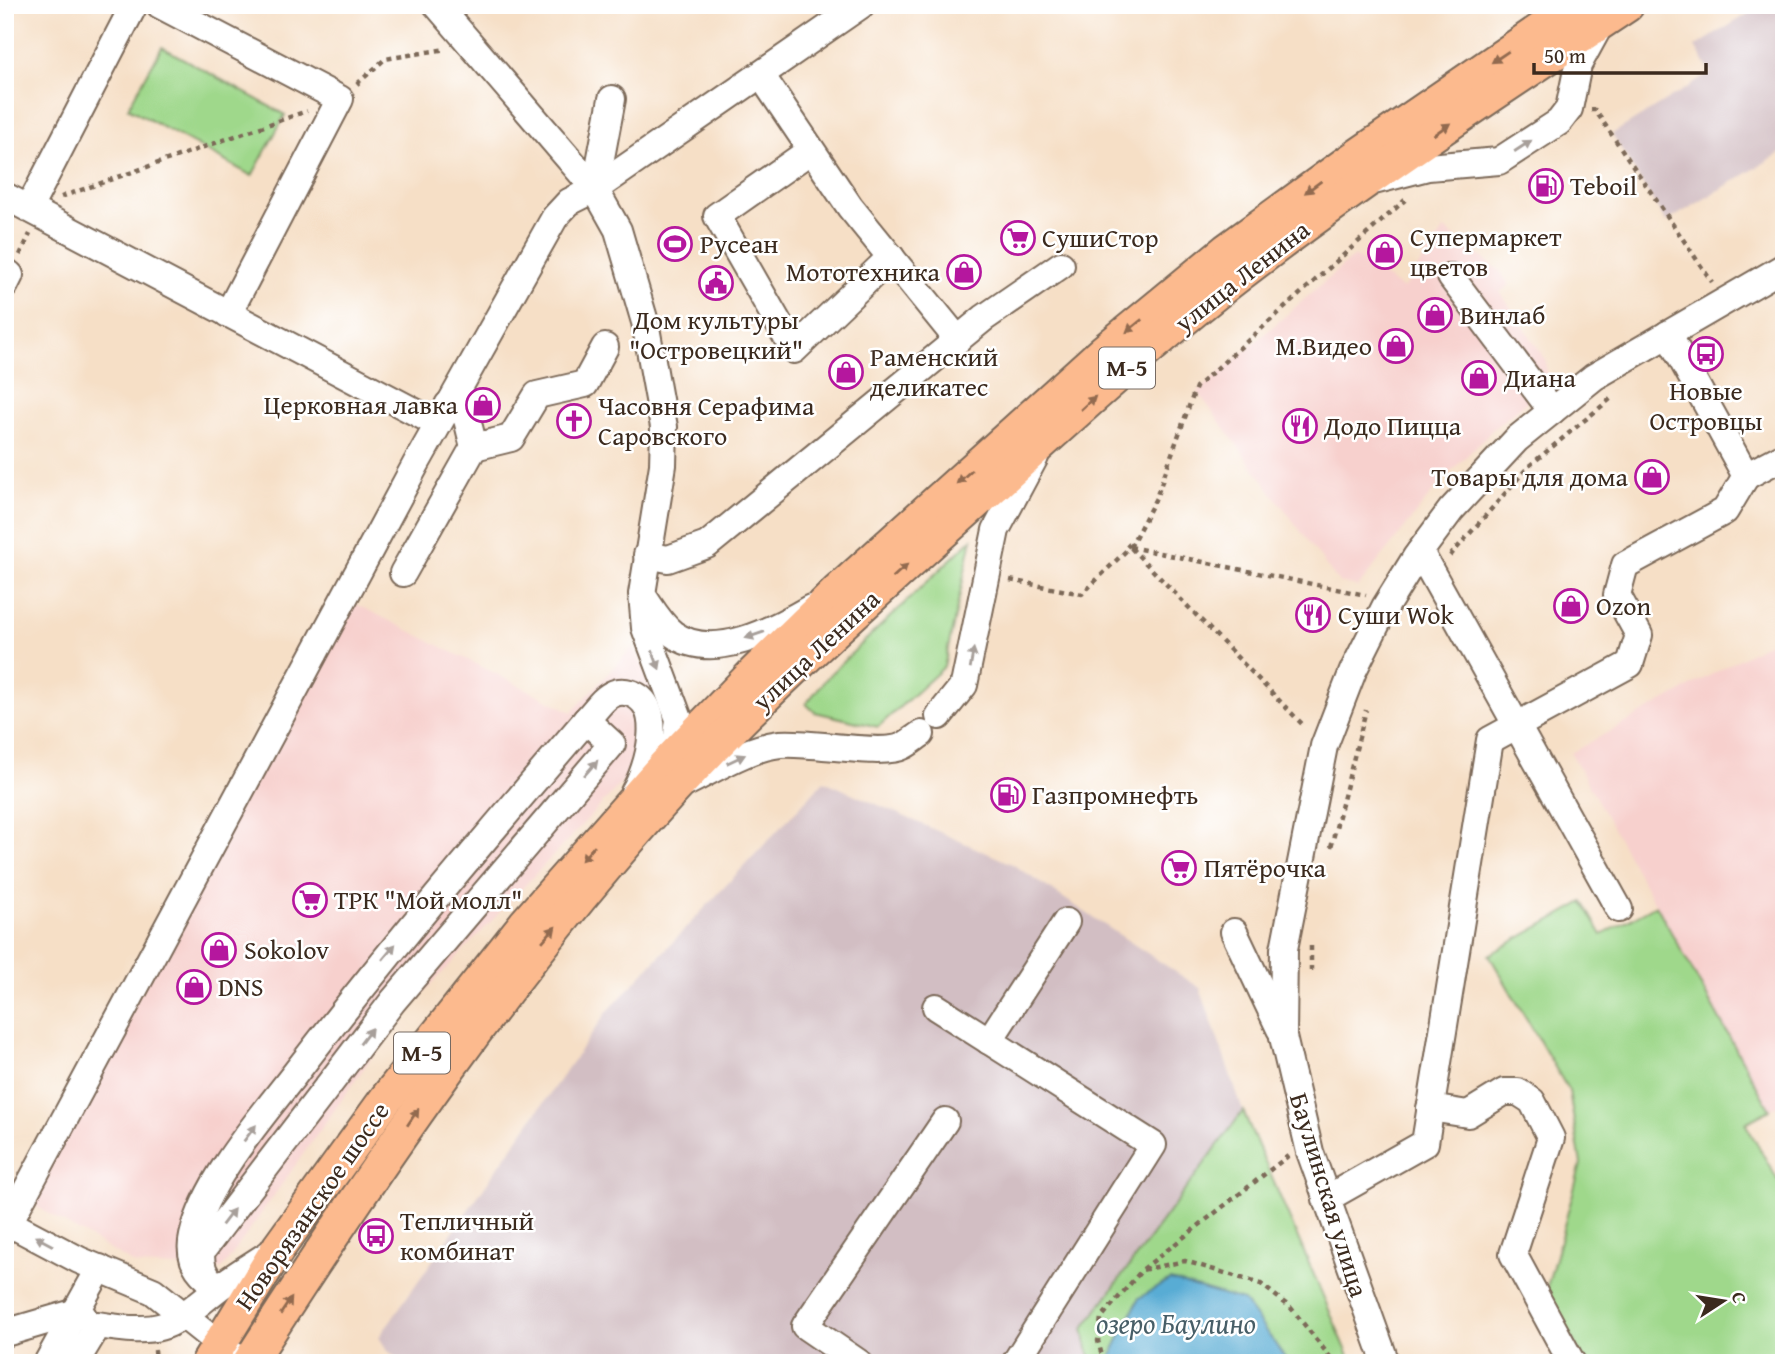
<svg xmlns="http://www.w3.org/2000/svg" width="1789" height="1368" viewBox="0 0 1789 1368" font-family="'Gentium Book Plus',serif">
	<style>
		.built { fill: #f7d0cd }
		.industrial { fill: #d2bec3 }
		.green { fill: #9fd88b; stroke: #6d8154; stroke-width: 2 }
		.water { fill: #58acd4; stroke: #4a6b79; stroke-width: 2 }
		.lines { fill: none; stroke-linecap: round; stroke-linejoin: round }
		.minor-casing { stroke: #7c6959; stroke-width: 30 }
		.major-casing { stroke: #7c6959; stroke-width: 37 }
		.path { stroke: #7c6959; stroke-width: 4.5; stroke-dasharray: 5 5; stroke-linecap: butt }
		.minor { stroke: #fff; stroke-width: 26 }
		.major { stroke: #fcba8e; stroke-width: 33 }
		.oneway { fill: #926b50 }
		.oneway2 { fill: #a79f9a }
		.labels { text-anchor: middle; stroke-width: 5; stroke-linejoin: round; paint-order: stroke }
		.shield { fill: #fff; stroke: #766a62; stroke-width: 2 }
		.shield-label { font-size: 24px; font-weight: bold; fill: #3b2a1e }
		.poi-label { font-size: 26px; fill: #3b2a1e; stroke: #fff; text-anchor: start }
		.street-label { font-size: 26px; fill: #3b2a1e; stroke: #fff }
		.water-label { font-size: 28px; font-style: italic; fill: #475e67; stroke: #fff }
	</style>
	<rect width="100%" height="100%" fill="#fff"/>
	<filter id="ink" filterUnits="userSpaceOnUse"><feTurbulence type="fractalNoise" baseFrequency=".0143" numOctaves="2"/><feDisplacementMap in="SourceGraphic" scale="14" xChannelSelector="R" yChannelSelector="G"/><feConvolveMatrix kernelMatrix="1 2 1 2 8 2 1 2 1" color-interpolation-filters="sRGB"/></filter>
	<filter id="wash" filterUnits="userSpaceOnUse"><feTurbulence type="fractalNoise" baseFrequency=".00686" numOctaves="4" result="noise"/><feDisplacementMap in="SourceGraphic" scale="28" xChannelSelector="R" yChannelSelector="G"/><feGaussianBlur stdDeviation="1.57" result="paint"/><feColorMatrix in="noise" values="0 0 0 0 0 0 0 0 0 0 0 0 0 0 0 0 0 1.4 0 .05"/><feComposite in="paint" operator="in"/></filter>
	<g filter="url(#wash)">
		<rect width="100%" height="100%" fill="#f6dfc6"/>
		<!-- built -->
		<g class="built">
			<polygon points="1444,229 1500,271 1509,285 1500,292 1546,360 1547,385 1493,429 1439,484 1358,587 1339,583 1198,392 1354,256 1403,289"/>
			<polygon points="350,601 572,712 633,647 661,700 667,721 659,743 398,1020 222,1269 136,1265 29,1202"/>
			<polygon points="1784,634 1784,1102 1770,1110 1571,753"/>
		</g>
		<!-- industrial -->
		<g class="industrial">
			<polygon points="1762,5 1784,5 1784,151 1666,222 1612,134 1711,73 1695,47"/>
			<polygon points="824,781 1012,864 1200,988 1243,1111 1084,1328 1092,1363 403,1363 387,1350 379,1337 607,1012"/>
		</g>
		<!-- green -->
		<g class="green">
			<polygon points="162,47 285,115 252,176 128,108"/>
			<polygon points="972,539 944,667 878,727 815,712 806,704 830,674"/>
			<polygon points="1583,902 1602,935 1656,905 1770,1110 1745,1123 1784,1191 1784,1363 1585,1363 1546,1291 1581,1164 1569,1091 1489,955"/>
			<polygon points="1243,1111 1352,1363 1092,1363 1083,1329"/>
		</g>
		<!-- water -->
		<polygon class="water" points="1170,1280 1244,1301 1289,1363 1112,1363 1110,1358 1139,1298"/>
	</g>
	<g filter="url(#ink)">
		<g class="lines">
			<!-- minor casing -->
			<g class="minor-casing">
				<g id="minor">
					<polyline points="160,5 340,99 228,314"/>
					<polyline points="437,5 595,189 618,230 645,322 664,427 663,465 642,594 645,628 679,719 677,737 667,760"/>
					<polyline points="761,75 850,207 958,340"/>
					<polyline points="811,150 717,216 794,350 891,257"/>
					<polyline points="1374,181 1428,167 1499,161 1559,122 1569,109 1578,65 1601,23"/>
					<polyline points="595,189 612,99"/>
					<polyline points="5,196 438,424"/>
					<polyline points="29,208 134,5"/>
					<polyline points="5,271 10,275 5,285"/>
					<polyline points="1451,277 1552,411"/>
					<polyline points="1668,334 1746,476 1784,456"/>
					<polyline points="474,447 511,438 537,395 585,384 605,347"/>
					<polyline points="1420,552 1619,909"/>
					<polyline points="647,555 668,559 707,545 984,318 1061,265"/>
					<polyline points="403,573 474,447 466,415 448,405"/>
					<path d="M643,596c9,13 17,28 30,38 40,29 102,-5 138,-26"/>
					<polyline points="939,716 964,685 996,530 1035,457"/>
					<path d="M686,783c29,-14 61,-35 94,-39 30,-3 102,13 123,2 6,-3 12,-8 18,-12"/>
					<polyline points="1234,932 1280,1029"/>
					<polyline points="936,1007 1153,1145 1015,1363"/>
					<polyline points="989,1041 1066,922"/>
					<polyline points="1430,1108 1468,1114 1504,1092 1518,1092 1532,1101 1551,1138 1513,1254 1572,1363"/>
					<polyline points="1326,1199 1425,1143 1490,740 1630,664 1639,635 1617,595 1625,565 1725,511 1746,476"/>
					<polyline points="9,1223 79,1260 153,1291 233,1355"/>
					<polyline points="5,1230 416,464 555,217 569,202 595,189 861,5"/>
					<path d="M207,1278c-13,-11 -18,-25 -14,-42 12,-54 67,-117 101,-161 97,-127 201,-249 306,-371 8,-9 17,-15 30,-11 37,11 18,76 4,99"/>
					<path d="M225,1283l-11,1c-11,-9 -13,-18 -13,-32l192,-251 219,-257 -26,-24"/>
					<polyline points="5,1333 77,1312 83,1316"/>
					<polyline points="47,1363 100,1268"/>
					<path d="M75,1363l23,-38c73,12 73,-1 127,-42 16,-12 34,-22 50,-33"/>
					<polyline points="859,1363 805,1326 945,1121"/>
					<polyline points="1386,1363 1310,1152 1283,1037 1284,949 1324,746 1353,671 1385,607 1416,557 1451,510 1517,439 1594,377 1784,267"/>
				</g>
			</g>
			<!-- major casing -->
			<g class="major-casing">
				<g id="major">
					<polyline points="208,1363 279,1247 386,1099 525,924 665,765 753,674 837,592 1104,351 1227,250 1344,165 1577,5"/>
					<path d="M249,1363c129,-201 264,-398 426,-575 84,-91 177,-174 269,-257 97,-87 193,-177 296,-257 124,-96 256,-182 387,-269"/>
				</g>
			</g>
			<!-- path -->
			<g class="path">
				<polyline points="357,84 385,59 446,49"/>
				<polyline points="1591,110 1595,110 1712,282"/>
				<polyline points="61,197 307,111"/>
				<polyline points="20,255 30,234"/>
				<polyline points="1130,547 1366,595"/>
				<polyline points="1130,547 1156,498 1196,387 1405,200"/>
				<polyline points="1131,548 1305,727"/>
				<polyline points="1450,556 1529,466 1614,396"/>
				<polyline points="1010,580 1082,594 1130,547 1126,543"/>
				<polyline points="1331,847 1366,710"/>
				<polyline points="1311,971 1311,944"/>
				<polyline points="1143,1269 1288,1156"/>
				<polyline points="155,1350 156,1363"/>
				<polyline points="1104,1363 1098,1341 1101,1318 1142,1270 1185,1261 1261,1284 1291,1308 1335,1363"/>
			</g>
			<!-- minor -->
			<use href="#minor" class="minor"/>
			<!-- major -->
			<use href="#major" class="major"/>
		</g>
		<!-- one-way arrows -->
		<defs><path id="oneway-solid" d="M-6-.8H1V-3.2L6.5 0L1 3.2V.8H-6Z" transform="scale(1.75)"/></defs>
		<g class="oneway">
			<use href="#oneway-solid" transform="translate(1500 57) rotate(146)"/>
			<use href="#oneway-solid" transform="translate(1442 129) rotate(-35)"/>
			<use href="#oneway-solid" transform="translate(1313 187) rotate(144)"/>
			<use href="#oneway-solid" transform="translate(1134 326) rotate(141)"/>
			<use href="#oneway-solid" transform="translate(1088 403) rotate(-42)"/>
			<use href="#oneway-solid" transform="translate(964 477) rotate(138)"/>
			<use href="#oneway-solid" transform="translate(900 571) rotate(-42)"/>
			<use href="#oneway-solid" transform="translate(588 853) rotate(131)"/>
			<use href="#oneway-solid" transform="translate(549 934) rotate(-49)"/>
			<use href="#oneway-solid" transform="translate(413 1117) rotate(-56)"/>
			<use href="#oneway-solid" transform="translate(286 1306) rotate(-56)"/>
		</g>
		<g class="oneway2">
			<use href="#oneway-solid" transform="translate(1523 146) rotate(-33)"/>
			<use href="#oneway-solid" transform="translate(755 635) rotate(161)"/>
			<use href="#oneway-solid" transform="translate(972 658) rotate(-80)"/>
			<use href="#oneway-solid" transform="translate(656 660) rotate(69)"/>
			<use href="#oneway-solid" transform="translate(736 759) rotate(-25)"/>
			<use href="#oneway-solid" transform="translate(591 768) rotate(-49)"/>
			<use href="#oneway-solid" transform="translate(389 952) rotate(-50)"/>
			<use href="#oneway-solid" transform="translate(366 1036) rotate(-53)"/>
			<use href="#oneway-solid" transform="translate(250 1133) rotate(-53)"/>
			<use href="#oneway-solid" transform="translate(228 1217) rotate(-53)"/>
			<use href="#oneway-solid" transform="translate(44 1241) rotate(-152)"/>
		</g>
	</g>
	<!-- icons -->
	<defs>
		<g id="fuel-ring" transform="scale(1.75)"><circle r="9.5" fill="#fff" stroke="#b5179e" stroke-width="1.5"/><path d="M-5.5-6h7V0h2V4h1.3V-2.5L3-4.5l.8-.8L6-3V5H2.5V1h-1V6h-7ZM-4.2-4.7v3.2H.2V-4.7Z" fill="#b5179e"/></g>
		<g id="supermarket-ring" transform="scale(1.75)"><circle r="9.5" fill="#fff" stroke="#b5179e" stroke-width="1.5"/><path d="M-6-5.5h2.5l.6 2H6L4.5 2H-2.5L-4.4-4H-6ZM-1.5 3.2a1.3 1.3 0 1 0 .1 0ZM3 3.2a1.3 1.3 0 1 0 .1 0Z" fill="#b5179e"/></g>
		<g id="stadium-ring" transform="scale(1.75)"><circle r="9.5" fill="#fff" stroke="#b5179e" stroke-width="1.5"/><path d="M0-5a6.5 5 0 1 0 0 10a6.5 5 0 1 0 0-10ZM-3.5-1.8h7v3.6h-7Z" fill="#b5179e"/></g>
		<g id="shop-ring" transform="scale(1.75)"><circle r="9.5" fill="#fff" stroke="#b5179e" stroke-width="1.5"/><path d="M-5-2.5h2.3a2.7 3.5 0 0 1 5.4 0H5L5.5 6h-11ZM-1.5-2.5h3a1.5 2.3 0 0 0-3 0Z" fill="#b5179e"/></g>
		<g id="civic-ring" transform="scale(1.75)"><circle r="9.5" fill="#fff" stroke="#b5179e" stroke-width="1.5"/><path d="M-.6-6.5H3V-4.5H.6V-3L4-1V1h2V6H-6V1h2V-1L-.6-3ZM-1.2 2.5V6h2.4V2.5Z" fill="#b5179e"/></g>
		<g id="bus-ring" transform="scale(1.75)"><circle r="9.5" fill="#fff" stroke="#b5179e" stroke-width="1.5"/><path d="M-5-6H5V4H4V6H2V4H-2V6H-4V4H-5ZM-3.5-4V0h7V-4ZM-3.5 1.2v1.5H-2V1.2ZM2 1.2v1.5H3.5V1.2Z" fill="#b5179e"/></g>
		<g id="church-ring" transform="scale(1.75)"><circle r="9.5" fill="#fff" stroke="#b5179e" stroke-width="1.5"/><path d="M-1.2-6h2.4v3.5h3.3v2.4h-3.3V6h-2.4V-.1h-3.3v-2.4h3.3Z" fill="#b5179e"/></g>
		<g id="restaurant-ring" transform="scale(1.75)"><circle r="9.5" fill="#fff" stroke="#b5179e" stroke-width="1.5"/><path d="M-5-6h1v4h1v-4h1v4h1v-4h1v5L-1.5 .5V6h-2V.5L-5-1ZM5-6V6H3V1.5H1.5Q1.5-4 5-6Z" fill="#b5179e"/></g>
	</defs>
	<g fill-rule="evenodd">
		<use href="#fuel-ring" x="1546" y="186"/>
		<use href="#supermarket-ring" x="1018" y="238"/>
		<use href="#stadium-ring" x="675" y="244"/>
		<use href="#shop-ring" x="1385" y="252"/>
		<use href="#shop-ring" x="964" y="272"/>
		<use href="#civic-ring" x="716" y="283"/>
		<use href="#shop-ring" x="1435" y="315"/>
		<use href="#shop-ring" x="1396" y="346"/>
		<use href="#bus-ring" x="1706" y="354"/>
		<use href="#shop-ring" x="846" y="372"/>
		<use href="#shop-ring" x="1479" y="378"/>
		<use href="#shop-ring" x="483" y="405"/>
		<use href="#church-ring" x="574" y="421"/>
		<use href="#restaurant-ring" x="1300" y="426"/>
		<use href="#shop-ring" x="1652" y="477"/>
		<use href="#shop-ring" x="1571" y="606"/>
		<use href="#restaurant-ring" x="1313" y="615"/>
		<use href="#fuel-ring" x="1008" y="795"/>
		<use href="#supermarket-ring" x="1179" y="868"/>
		<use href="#supermarket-ring" x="310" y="900"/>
		<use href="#shop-ring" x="219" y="950"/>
		<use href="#shop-ring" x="194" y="987"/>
		<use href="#bus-ring" x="376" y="1236"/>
	</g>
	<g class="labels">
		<!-- shield labels -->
		<g class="shield">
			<rect x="1099" y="347.5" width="56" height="41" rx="5"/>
			<rect x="394" y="1032.5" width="56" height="41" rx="5"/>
		</g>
		<g class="shield-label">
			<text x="1127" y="376">М-5</text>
			<text x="422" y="1061">М-5</text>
		</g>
		<!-- poi labels -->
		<g class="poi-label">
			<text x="1570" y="195">Teboil</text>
			<text x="1410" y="246">Супермаркет<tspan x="1410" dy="30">цветов</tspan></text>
			<text x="1042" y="247">СушиСтор</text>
			<text x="700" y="253">Русеан</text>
			<text x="940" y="281" text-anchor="end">Мототехника</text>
			<text x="1460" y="324">Винлаб</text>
			<text x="716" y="329" text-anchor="middle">Дом культуры<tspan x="716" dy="30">"Островецкий"</tspan></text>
			<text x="1372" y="355" text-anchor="end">М.Видео</text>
			<text x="870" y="366">Раменский<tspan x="870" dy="30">деликатес</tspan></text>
			<text x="1504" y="387">Диана</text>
			<text x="1706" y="400" text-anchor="middle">Новые<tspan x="1706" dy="30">Островцы</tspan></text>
			<text x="458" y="414" text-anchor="end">Церковная лавка</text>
			<text x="598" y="415">Часовня Серафима<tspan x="598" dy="30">Саровского</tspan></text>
			<text x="1324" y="435">Додо Пицца</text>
			<text x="1628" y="486" text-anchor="end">Товары для дома</text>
			<text x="1596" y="615">Ozon</text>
			<text x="1338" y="624">Суши Wok</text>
			<text x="1032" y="804">Газпромнефть</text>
			<text x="1204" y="877">Пятёрочка</text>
			<text x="334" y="909">ТРК "Мой молл"</text>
			<text x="244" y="959">Sokolov</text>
			<text x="218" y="996">DNS</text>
			<text x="400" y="1230">Тепличный<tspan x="400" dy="30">комбинат</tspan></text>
		</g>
		<!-- street labels -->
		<g class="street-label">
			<text transform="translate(1242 276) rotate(-38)" y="9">улица Ленина</text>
			<text transform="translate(816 650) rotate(-43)" y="9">улица Ленина</text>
			<text transform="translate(1329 1195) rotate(73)" y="9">Баулинская улица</text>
			<text transform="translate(312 1206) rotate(-55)" y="9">Новорязанское шоссе</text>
		</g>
		<!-- water labels -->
		<g class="water-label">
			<text x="1176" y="1333">озеро Баулино</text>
		</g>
	</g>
	<!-- margin -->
	<rect width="1789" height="1368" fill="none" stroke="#fff" stroke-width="28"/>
	<!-- north arrow -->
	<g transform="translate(1723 1301) rotate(78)" stroke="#ffffff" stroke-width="5" paint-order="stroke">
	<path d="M0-5L12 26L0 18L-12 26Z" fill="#3b2a1e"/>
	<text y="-10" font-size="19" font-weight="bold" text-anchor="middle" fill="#3b2a1e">С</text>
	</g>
	<!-- scale -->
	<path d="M1534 63v10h172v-10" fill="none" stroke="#3b2a1e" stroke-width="3.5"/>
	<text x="1544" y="63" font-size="21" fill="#3b2a1e" stroke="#ffffff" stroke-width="5" paint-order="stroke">50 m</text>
</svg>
